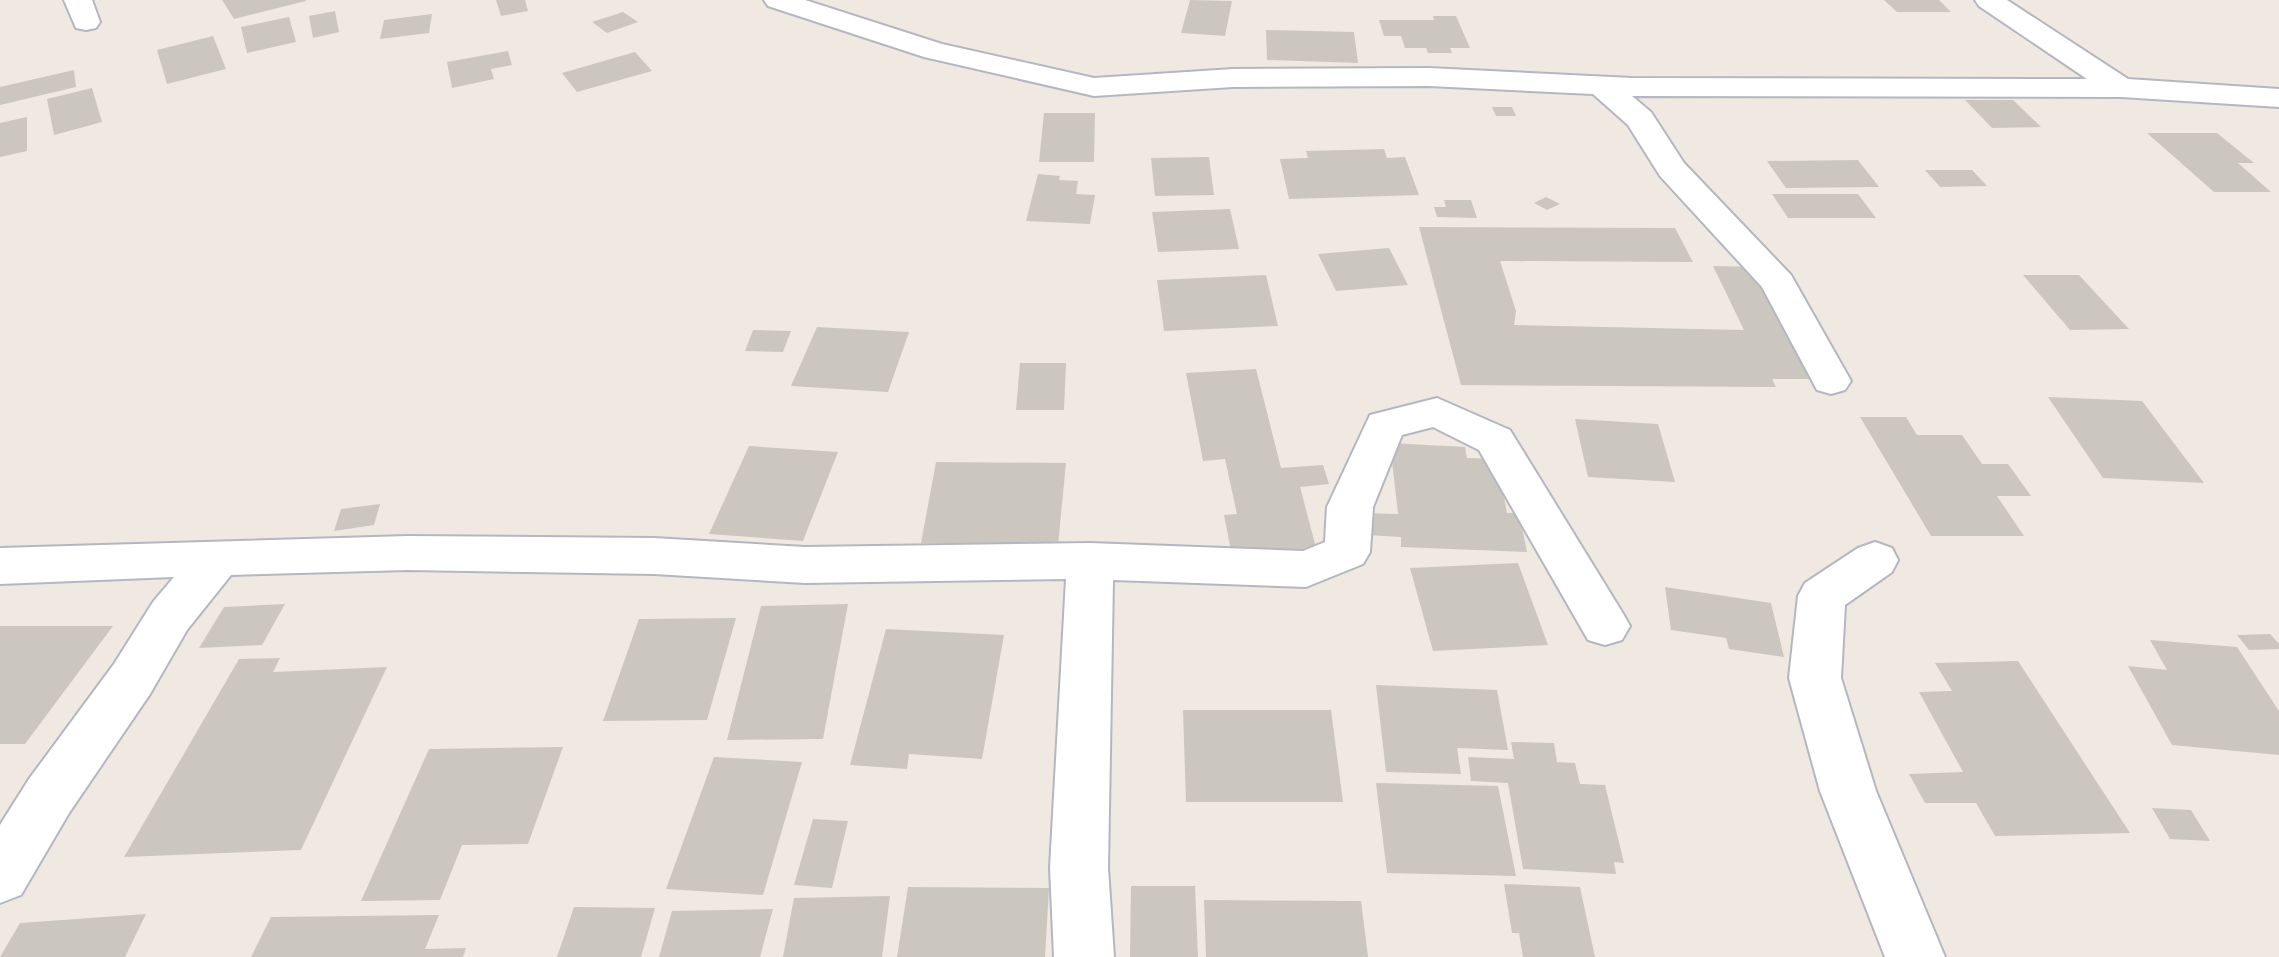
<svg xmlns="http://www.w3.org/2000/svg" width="2279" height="957" viewBox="0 0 2279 957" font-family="Ubuntu,sans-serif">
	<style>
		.building { fill: #cbc7bf }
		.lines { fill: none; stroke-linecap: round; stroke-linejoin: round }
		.minor-casing { stroke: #b4b7c1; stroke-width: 4 }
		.minor { fill: #fff; fill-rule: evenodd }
	</style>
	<rect width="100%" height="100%" fill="#efe9e1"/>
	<!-- building -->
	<g class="building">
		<polygon points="222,0 306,0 306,1 234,19"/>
		<polygon points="496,0 525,0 528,11 501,16"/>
		<polygon points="1190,0 1232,1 1225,36 1181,33"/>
		<polygon points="1884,0 1939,0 1951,12 1897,12"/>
		<polygon points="335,11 339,32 313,38 309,16"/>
		<polygon points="623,12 638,22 607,33 592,22"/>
		<polygon points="432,14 429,33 380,39 384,20"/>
		<polygon points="1433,16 1456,16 1470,48 1450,48 1452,53 1428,53 1426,48 1405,48 1401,36 1384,36 1379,20 1434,20"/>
		<polygon points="289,17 296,42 247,53 241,27"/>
		<polygon points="1266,30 1354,32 1358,63 1267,60"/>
		<polygon points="213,36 226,69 167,84 157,50"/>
		<polygon points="508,51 512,65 491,69 494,79 452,88 447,62"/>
		<polygon points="635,52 652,71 577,92 562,73"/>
		<polygon points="74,70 76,87 0,105 0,87"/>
		<polygon points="92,88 102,122 54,135 47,99"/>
		<polygon points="1965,100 2013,100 2041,127 1992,128"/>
		<polygon points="1492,107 1512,107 1516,116 1496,116"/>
		<polygon points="1044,113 1095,113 1094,162 1039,162"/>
		<polygon points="27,117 27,151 0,157 0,123"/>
		<polygon points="2147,133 2217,133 2254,163 2238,163 2271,192 2214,192"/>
		<polygon points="1384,149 1387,158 1405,157 1419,195 1289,199 1280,159 1308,158 1306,151"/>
		<polygon points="1209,157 1214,195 1155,196 1151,158"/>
		<polygon points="1858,160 1879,187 1786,188 1767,161"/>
		<polygon points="1925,170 1972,170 1987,186 1940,187"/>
		<polygon points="1038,174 1060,176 1059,180 1078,181 1076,194 1095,195 1090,224 1026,221"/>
		<polygon points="1772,194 1858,194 1876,218 1788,218"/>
		<polygon points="1546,197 1560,204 1547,210 1534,203"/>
		<polygon points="1444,200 1471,200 1477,218 1437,217 1434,207 1446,207"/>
		<polygon points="1230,209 1239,249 1158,252 1152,212"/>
		<polygon points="1419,227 1675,228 1693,262 1500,261 1516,311 1514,325 1744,330 1713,266 1757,267 1819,379 1772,379 1776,387 1461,385"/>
		<polygon points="1389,248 1408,285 1336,291 1318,254"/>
		<polygon points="1266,275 1278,326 1164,331 1157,280"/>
		<polygon points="2023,275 2079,275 2129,329 2070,330"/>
		<polygon points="817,327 909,332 888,392 791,386"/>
		<polygon points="753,330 791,331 783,352 745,351"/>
		<polygon points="1020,363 1066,363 1064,410 1016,410"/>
		<polygon points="1256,369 1281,468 1323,465 1329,484 1300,487 1318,555 1233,561 1224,515 1237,514 1225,459 1203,461 1186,373"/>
		<polygon points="2048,397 2142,401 2204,483 2103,478"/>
		<polygon points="1860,417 1906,417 1917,435 1962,435 1982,464 2008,464 2031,496 1997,496 2024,536 1931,536"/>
		<polygon points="1575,419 1658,424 1675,482 1588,477"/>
		<polygon points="1390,443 1465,447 1467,458 1497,459 1507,513 1519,513 1527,552 1401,547 1401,537 1366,535 1364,513 1398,514"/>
		<polygon points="749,446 838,452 803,541 709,534"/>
		<polygon points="936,462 1066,463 1058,545 921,543"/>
		<polygon points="380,504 374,525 334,531 341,509"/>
		<polygon points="1518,563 1548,645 1433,651 1410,568"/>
		<polygon points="1665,587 1771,603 1784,657 1729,649 1726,638 1671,630"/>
		<polygon points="285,604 262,645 199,648 224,607"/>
		<polygon points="848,604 823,739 727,740 761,606"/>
		<polygon points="736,618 707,720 603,721 639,619"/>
		<polygon points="0,626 113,626 25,744 0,744"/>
		<polygon points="886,629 1004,635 982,759 909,754 907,769 850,765"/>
		<polygon points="2270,634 2279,644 2279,649 2249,650 2237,635"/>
		<polygon points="2150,640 2237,647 2279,711 2279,755 2172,745 2128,666 2167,670"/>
		<polygon points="280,658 273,672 387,667 301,850 124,857 239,659"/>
		<polygon points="2018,661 2130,833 1995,836 1976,803 1925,803 1909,774 1963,772 1919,692 1952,691 1935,663"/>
		<polygon points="1376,685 1497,690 1508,750 1457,748 1461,774 1386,772"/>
		<polygon points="1183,710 1331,710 1343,802 1186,802"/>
		<polygon points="1511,742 1554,743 1557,762 1575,763 1580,784 1605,785 1624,863 1614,862 1616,874 1523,869 1508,783 1471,781 1468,757 1514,759"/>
		<polygon points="563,747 528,844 462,845 440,900 361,901 429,749"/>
		<polygon points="714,757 802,762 763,895 666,889"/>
		<polygon points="1376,783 1498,786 1516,876 1387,873"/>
		<polygon points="2152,808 2191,810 2210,841 2170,839"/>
		<polygon points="813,819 848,821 832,888 794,885"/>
		<polygon points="1504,884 1580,887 1595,957 1523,957 1519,933 1512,933"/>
		<polygon points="1131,886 1195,886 1198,957 1130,957"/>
		<polygon points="908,887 1049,888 1045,957 897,957"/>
		<polygon points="890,896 882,957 783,957 794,898"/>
		<polygon points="1204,900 1361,901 1368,957 1206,957"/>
		<polygon points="574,907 655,908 641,957 557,957"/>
		<polygon points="773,909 760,957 659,957 672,911"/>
		<polygon points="146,914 125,957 0,957 20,923"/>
		<polygon points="439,915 425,949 466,948 463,957 251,957 271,917"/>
	</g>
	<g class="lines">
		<!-- minor casing -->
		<g class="minor-casing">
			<g id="minor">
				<polygon points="64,0 92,0 100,22 96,28 86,30 76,28"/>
				<polygon points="764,0 805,0 942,44 1094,78 1233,69 1429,68 1632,78 2087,79 1979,6 1975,0 2007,0 2128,79 2279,89 2279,107 2121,97 1632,96 1651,112 1684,163 1791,275 1851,381 1845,390 1831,394 1817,390 1762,287 1660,176 1628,125 1593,94 1429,86 1233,87 1094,96 924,57 768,6"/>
				<polygon points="1437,398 1510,430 1622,612 1630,626 1622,640 1605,645 1588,640 1479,450 1433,427 1402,435 1373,507 1370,552 1363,564 1306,587 1113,580 1108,868 1114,957 1054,957 1050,868 1066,579 805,583 654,574 408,570 231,575 187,630 150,694 69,813 21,895 0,903 0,825 29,779 114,664 153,602 174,577 0,584 0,548 408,536 654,538 805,547 1090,543 1303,551 1325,542 1327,507 1370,415"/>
				<polygon points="1875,542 1892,548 1898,560 1892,572 1845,605 1841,678 1876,791 1945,957 1885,957 1820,791 1789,678 1798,596 1805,583 1858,548"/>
			</g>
		</g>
		<!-- minor -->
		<use href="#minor" class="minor"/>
	</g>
</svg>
